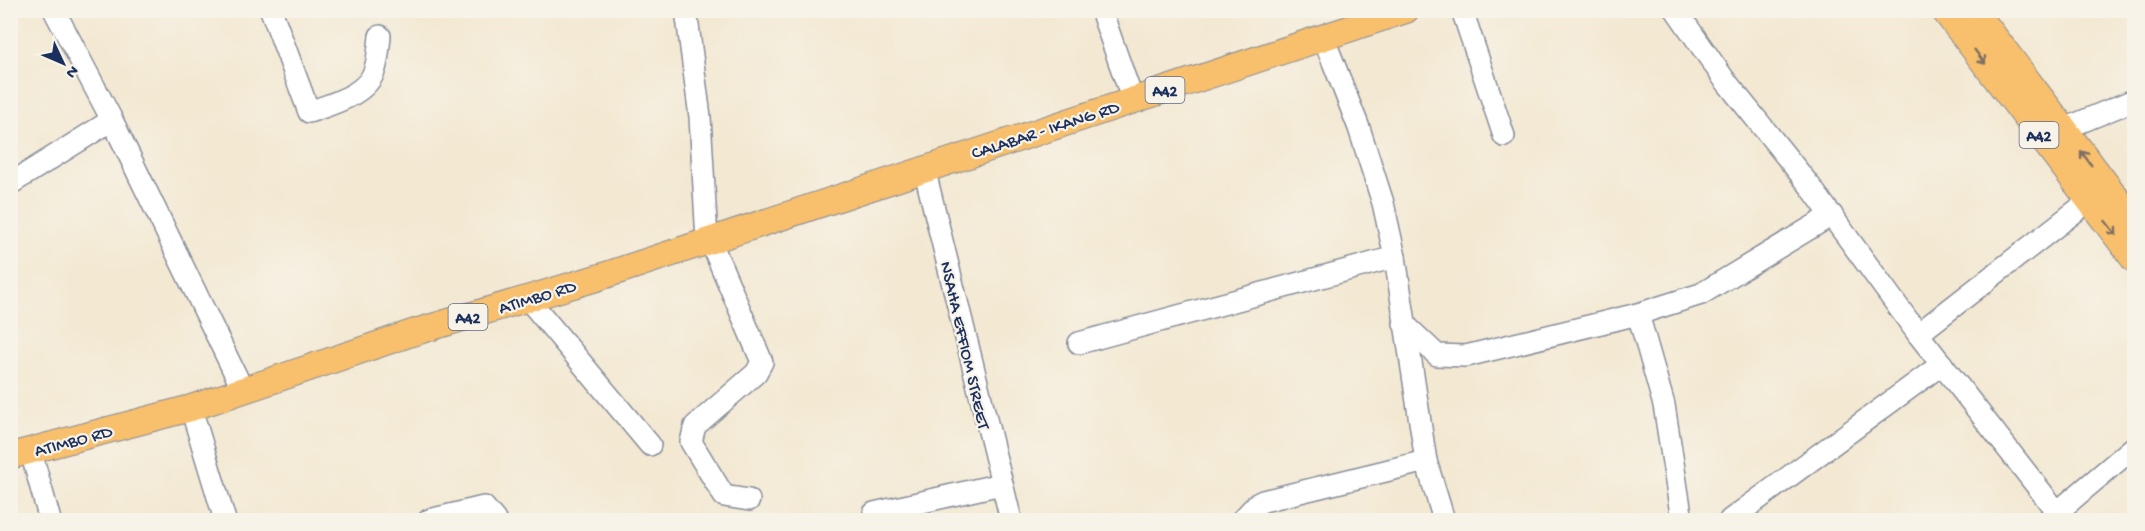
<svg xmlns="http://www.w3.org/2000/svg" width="2145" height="531" viewBox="0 0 2145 531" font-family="'Gochi Hand',sans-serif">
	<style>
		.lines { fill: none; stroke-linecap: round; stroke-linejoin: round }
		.minor-casing { stroke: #878c98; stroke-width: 24 }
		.major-casing { stroke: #878c98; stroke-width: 28 }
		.minor { stroke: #fff; stroke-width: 21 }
		.major { stroke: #f8bf6c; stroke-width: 26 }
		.oneway { stroke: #7e7064 }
		.labels { text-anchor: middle; stroke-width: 4.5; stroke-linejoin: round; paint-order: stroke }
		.shield { fill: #f7f3e8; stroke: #5d6a87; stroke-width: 1.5 }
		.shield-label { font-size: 16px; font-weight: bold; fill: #1b2f5e }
		.street-label { font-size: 18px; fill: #1b2f5e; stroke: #f7f3e8 }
	</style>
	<rect width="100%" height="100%" fill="#f7f3e8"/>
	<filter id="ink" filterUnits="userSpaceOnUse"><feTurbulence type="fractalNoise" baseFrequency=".0167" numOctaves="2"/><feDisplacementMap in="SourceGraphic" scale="12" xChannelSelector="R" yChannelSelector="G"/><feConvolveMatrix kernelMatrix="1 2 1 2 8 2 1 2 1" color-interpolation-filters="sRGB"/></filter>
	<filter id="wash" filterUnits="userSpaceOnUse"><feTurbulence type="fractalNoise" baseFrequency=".008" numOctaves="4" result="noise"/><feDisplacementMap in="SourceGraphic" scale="24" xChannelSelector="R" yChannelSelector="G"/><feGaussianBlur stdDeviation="1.35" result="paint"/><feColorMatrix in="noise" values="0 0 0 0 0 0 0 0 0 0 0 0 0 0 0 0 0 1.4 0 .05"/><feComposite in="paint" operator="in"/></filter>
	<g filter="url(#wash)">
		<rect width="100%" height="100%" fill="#f3e8d2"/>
	</g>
	<g filter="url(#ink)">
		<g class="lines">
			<!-- minor casing -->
			<g class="minor-casing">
				<g id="minor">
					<polyline points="54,10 112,120 243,390"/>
					<path d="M271,10l38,102c22,-8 59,-17 66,-43 3,-10 4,-22 5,-33"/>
					<polyline points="686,10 700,117 707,241"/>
					<polyline points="1101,10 1133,101"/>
					<polyline points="1462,10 1504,136"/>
					<polyline points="1676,10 1724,79 1810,186 1918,334 2057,512"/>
					<polyline points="1324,39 1359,128 1383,203 1395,257 1426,461 1444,520"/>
					<polyline points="2064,129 2134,100"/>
					<polyline points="924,168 1011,520"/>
					<polyline points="10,184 112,120"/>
					<polyline points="710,240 762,362 756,373 695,426 691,442 724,496 749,500"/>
					<polyline points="528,299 650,445"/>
					<polyline points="1638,314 1664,405 1682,520"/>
					<polyline points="1404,324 1437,355 1466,356 1638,314 1701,294 1832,215"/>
					<polyline points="1918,334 2090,200"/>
					<polyline points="1079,343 1395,257"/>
					<polyline points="191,408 225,520"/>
					<polyline points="31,452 50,520"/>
					<polyline points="874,513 1001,484"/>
					<polyline points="429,520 484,507 495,520"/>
					<polyline points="1242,520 1257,504 1263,501 1426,461"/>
					<polyline points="1730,520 1942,364"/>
					<polyline points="2048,520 2134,447"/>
				</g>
			</g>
			<!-- major casing -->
			<g class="major-casing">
				<g id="major">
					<polyline points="1944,10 2134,259"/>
					<polyline points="1974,10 2134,221"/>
					<polyline points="10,456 191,408 412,333 600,277 1406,10"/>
				</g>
			</g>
			<!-- minor -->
			<use href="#minor" class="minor"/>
			<!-- major -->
			<use href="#major" class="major"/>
		</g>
		<!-- one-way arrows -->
		<defs><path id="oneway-shaft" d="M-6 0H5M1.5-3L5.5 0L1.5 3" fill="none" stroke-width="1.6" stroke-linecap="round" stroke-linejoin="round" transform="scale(1.5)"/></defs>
		<g class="oneway">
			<use href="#oneway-shaft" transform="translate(1980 57) rotate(53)"/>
			<use href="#oneway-shaft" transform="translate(2086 158) rotate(-127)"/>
			<use href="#oneway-shaft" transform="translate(2111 228) rotate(52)"/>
		</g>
	</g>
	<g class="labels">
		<!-- shield labels -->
		<g class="shield">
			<rect x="1145.5" y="77" width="39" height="26" rx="4.5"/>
			<rect x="2019.5" y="122" width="39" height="26" rx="4.5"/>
			<rect x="448.5" y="304" width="39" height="26" rx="4.5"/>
		</g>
		<g class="shield-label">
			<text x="1165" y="96">A42</text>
			<text x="2039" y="141">A42</text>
			<text x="468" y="323">A42</text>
		</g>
		<!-- street labels -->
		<g class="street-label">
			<text transform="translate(1045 129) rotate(-18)" y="6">CALABAR - IKANG RD</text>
			<text transform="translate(537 296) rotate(-17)" y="6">ATIMBO RD</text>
			<text transform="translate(966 345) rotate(77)" y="6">NSAHA EFFIOM STREET</text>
			<text transform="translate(73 440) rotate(-15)" y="6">ATIMBO RD</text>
		</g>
	</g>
	<!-- margin -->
	<rect width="2145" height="531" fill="none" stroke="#f7f3e8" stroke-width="36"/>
	<!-- north arrow -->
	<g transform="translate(63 63) rotate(134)" stroke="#f7f3e8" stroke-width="4.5" paint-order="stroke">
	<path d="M0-4.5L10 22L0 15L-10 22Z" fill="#1b2f5e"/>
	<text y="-9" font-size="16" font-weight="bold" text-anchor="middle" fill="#1b2f5e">N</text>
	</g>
</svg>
